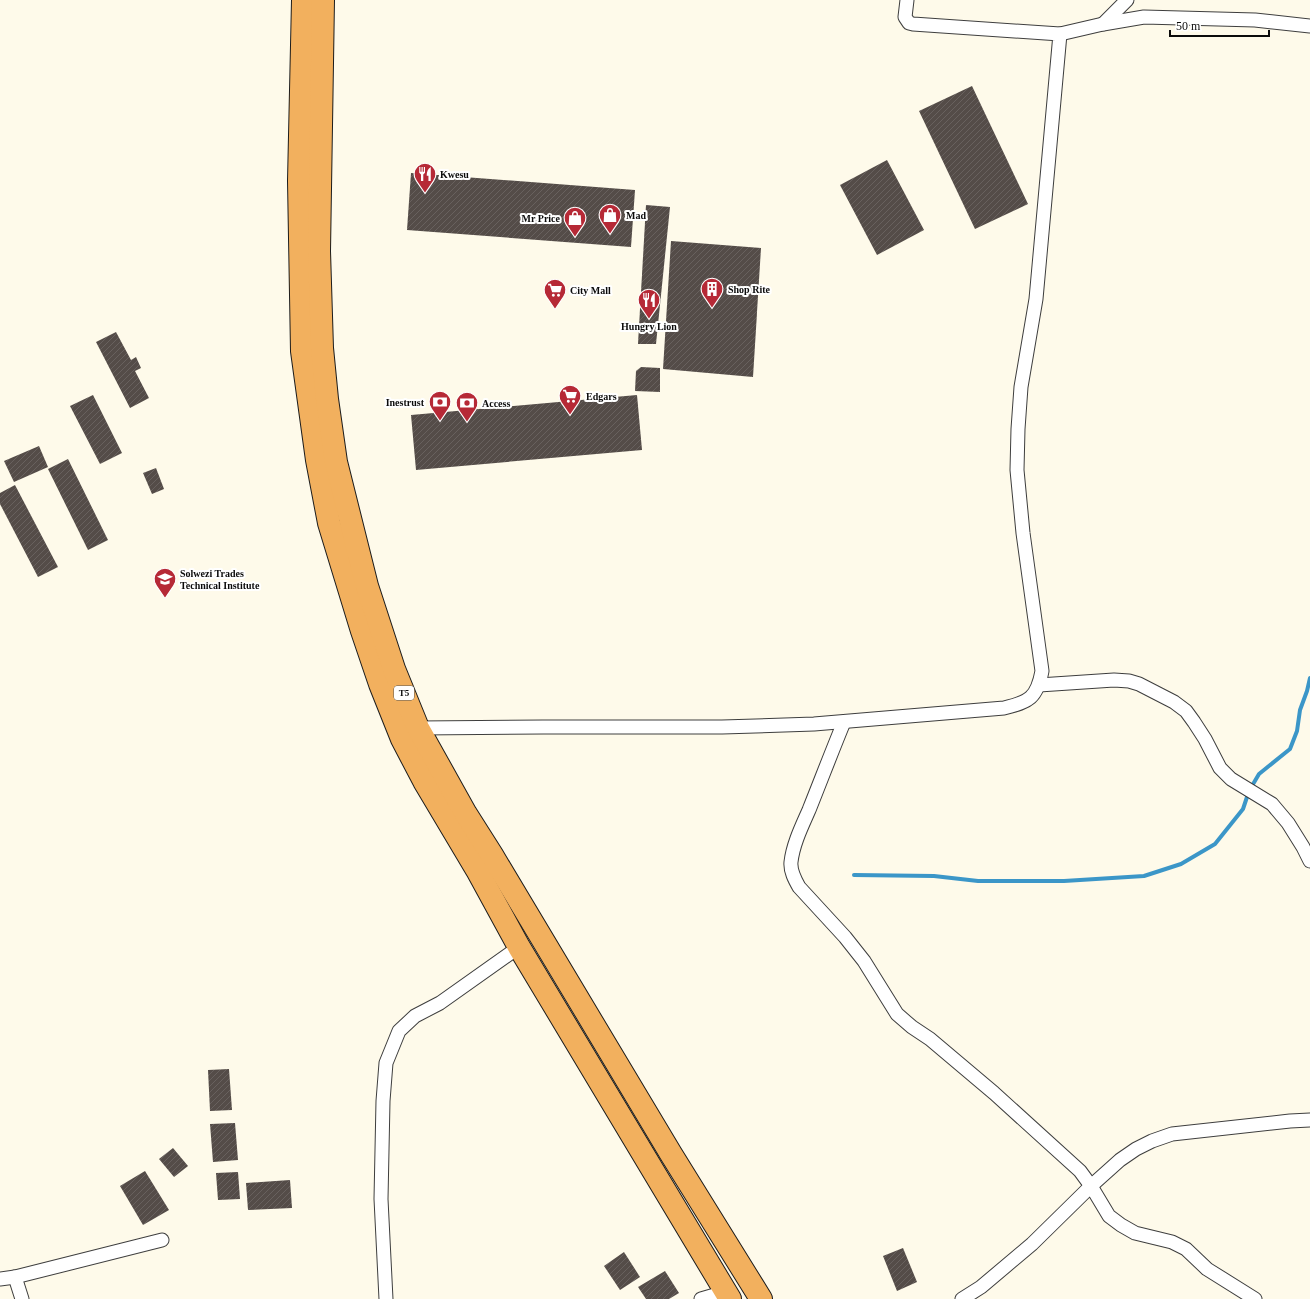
<svg xmlns="http://www.w3.org/2000/svg" width="1310" height="1299" viewBox="0 0 1310 1299" font-family="'Times New Roman',serif">
	<style>
		.lines { fill: none; stroke-linecap: round; stroke-linejoin: round }
		.stream { stroke: #3b96c8; stroke-width: 4 }
		.building { fill: url(#building-hatch) }
		.minor-casing { stroke: #3e3e3e; stroke-width: 15 }
		.trunk-casing { stroke: #1c1c1c; stroke-width: 24 }
		.minor { stroke: #fff; stroke-width: 13 }
		.trunk { stroke: #f2b05e; stroke-width: 22 }
		.labels { text-anchor: middle; stroke-width: 4; stroke-linejoin: round; paint-order: stroke }
		.shield { fill: #fff; stroke: #545454; stroke-width: 1 }
		.shield-label { font-size: 9px; font-weight: bold; fill: #0b0b0b }
		.poi-label { font-size: 10px; font-weight: bold; fill: #0b0b0b; stroke: #fff; text-anchor: start }
	</style>
	<defs>
		<pattern id="building-hatch" width="6" height="6" patternUnits="userSpaceOnUse"><rect width="6" height="6" fill="#544c48"/><path d="M-1 1l2-2M0 6l6-6M5 7l2-2" fill="none" stroke="#68615e"/></pattern>
	</defs>
	<rect width="100%" height="100%" fill="#fefaea"/>
	<g class="lines">
		<!-- stream -->
		<polyline class="stream" points="854,875 934,876 978,881 1064,881 1144,876 1181,864 1215,844 1243,809 1249,791 1259,774 1290,749 1297,731 1300,710 1307,691 1310,678"/>
	</g>
	<!-- building -->
	<g class="building">
		<polygon points="972,86 1028,204 975,229 919,111"/>
		<polygon points="887,160 924,230 877,255 840,185"/>
		<polygon points="411,173 635,190 631,247 407,230"/>
		<polygon points="646,205 670,207 656,344 638,344"/>
		<polygon points="671,241 761,248 753,377 663,369"/>
		<polygon points="116,332 131,360 136,357 141,368 135,371 149,398 130,408 96,342"/>
		<polygon points="641,367 660,368 660,392 635,391 636,371"/>
		<polygon points="93,395 122,453 100,464 70,406"/>
		<polygon points="637,395 642,450 416,470 411,415"/>
		<polygon points="39,446 48,467 14,482 4,461"/>
		<polygon points="68,459 108,540 88,550 48,469"/>
		<polygon points="156,468 164,489 152,494 143,473"/>
		<polygon points="15,485 58,567 38,577 0,504 0,493"/>
		<polygon points="229,1069 232,1110 210,1111 208,1070"/>
		<polygon points="235,1123 238,1160 213,1162 210,1124"/>
		<polygon points="173,1148 188,1166 174,1177 159,1159"/>
		<polygon points="145,1171 169,1210 143,1225 120,1186"/>
		<polygon points="238,1172 240,1199 218,1200 216,1173"/>
		<polygon points="290,1180 292,1208 248,1210 246,1183"/>
		<polygon points="903,1248 917,1282 897,1291 883,1256"/>
		<polygon points="624,1252 640,1277 620,1290 604,1266"/>
		<polygon points="665,1271 679,1293 669,1299 646,1299 638,1287"/>
	</g>
	<g class="lines">
		<!-- minor casing -->
		<g class="minor-casing">
			<g id="minor">
				<polyline points="1103,24 1127,0"/>
				<polyline points="1060,34 1103,24 1144,17 1255,20 1310,26"/>
				<polyline points="1039,685 1114,680 1129,681 1139,684 1174,702 1186,711 1194,722 1205,739 1220,768 1231,779 1272,804 1288,823 1303,847 1310,861"/>
				<path d="M844,722c-12,29 -23,58 -35,88 -7,16 -16,34 -18,52 -1,9 4,18 8,25l46,50 19,24 33,53 15,13 18,12 64,54 86,78 11,15 18,30 12,9 14,8 37,9 14,7 21,20 48,30"/>
				<path d="M418,728l125,-1h179l92,-3 190,-16c25,-6 33,-10 38,-37l-19,-138 -6,-63 1,-41 3,-42 15,-88 24,-265 -147,-10 -4,-1 -4,-6 2,-17"/>
				<polyline points="15,1277 22,1299"/>
				<polyline points="0,1279 15,1277 162,1240"/>
				<polyline points="386,1299 381,1199 383,1101 386,1063 399,1031 415,1016 440,1003 519,947"/>
				<polyline points="701,1299 725,1292"/>
				<polyline points="962,1299 981,1287 1032,1244 1091,1186 1120,1160 1136,1149 1152,1141 1172,1134 1290,1121 1310,1120"/>
			</g>
		</g>
		<!-- trunk casing -->
		<g class="trunk-casing">
			<g id="trunk">
				<polyline points="303,0 299,181 302,351 317,460 329,523 362,631 380,684 402,739 424,781 477,870 519,947 730,1299"/>
				<polyline points="323,0 319,251 322,348 327,399 336,462 367,586 394,669 418,728 466,814 492,855 671,1154 761,1299"/>
			</g>
		</g>
		<!-- minor -->
		<use href="#minor" class="minor"/>
		<!-- trunk -->
		<use href="#trunk" class="trunk"/>
	</g>
	<!-- icons -->
	<defs>
		<g id="restaurant-pin" transform="scale(1.15)"><path d="M0 17L-7.5 6A9.5 9.5 0 1 1 7.5 6Z" fill="#b62936" stroke="#fff"/><path d="M-5-6h1v4h1v-4h1v4h1v-4h1v5L-1.5 .5V6h-2V.5L-5-1ZM5-6V6H3V1.5H1.5Q1.5-4 5-6Z" fill="#fff"/></g>
		<g id="shop-pin" transform="scale(1.15)"><path d="M0 17L-7.5 6A9.5 9.5 0 1 1 7.5 6Z" fill="#b62936" stroke="#fff"/><path d="M-5-2.5h2.3a2.7 3.5 0 0 1 5.4 0H5L5.5 6h-11ZM-1.5-2.5h3a1.5 2.3 0 0 0-3 0Z" fill="#fff"/></g>
		<g id="building-pin" transform="scale(1.15)"><path d="M0 17L-7.5 6A9.5 9.5 0 1 1 7.5 6Z" fill="#b62936" stroke="#fff"/><path d="M-4-6H4V6H1V3H-1V6H-4ZM-2.5-4.3h1.7v1.8h-1.7ZM.8-4.3h1.7v1.8H.8ZM-2.5-1h1.7V.8h-1.7ZM.8-1h1.7V.8H.8Z" fill="#fff"/></g>
		<g id="supermarket-pin" transform="scale(1.15)"><path d="M0 17L-7.5 6A9.5 9.5 0 1 1 7.5 6Z" fill="#b62936" stroke="#fff"/><path d="M-6-5.5h2.5l.6 2H6L4.5 2H-2.5L-4.4-4H-6ZM-1.5 3.2a1.3 1.3 0 1 0 .1 0ZM3 3.2a1.3 1.3 0 1 0 .1 0Z" fill="#fff"/></g>
		<g id="bank-pin" transform="scale(1.15)"><path d="M0 17L-7.5 6A9.5 9.5 0 1 1 7.5 6Z" fill="#b62936" stroke="#fff"/><path d="M-6-4H6V4H-6ZM0-2.3a2.3 2.3 0 1 0 0 4.6a2.3 2.3 0 1 0 0-4.6Z" fill="#fff"/></g>
		<g id="university-pin" transform="scale(1.15)"><path d="M0 17L-7.5 6A9.5 9.5 0 1 1 7.5 6Z" fill="#b62936" stroke="#fff"/><path d="M0-5L7-2L0 1L-7-2ZM-4 1L0 2.5L4 1V4Q0 6-4 4Z" fill="#fff"/></g>
	</defs>
	<g fill-rule="evenodd">
		<use href="#restaurant-pin" x="425" y="174"/>
		<use href="#shop-pin" x="610" y="215"/>
		<use href="#shop-pin" x="575" y="218"/>
		<use href="#building-pin" x="712" y="289"/>
		<use href="#supermarket-pin" x="555" y="290"/>
		<use href="#restaurant-pin" x="649" y="300"/>
		<use href="#supermarket-pin" x="570" y="396"/>
		<use href="#bank-pin" x="440" y="402"/>
		<use href="#bank-pin" x="467" y="403"/>
		<use href="#university-pin" x="165" y="579"/>
	</g>
	<g class="labels">
		<!-- shield labels -->
		<rect class="shield" x="394" y="686" width="20" height="14" rx="3"/>
		<g class="shield-label">
			<text x="404" y="696">T5</text>
		</g>
		<!-- poi labels -->
		<g class="poi-label">
			<text x="440" y="178">Kwesu</text>
			<text x="626" y="219">Mad</text>
			<text x="560" y="222" text-anchor="end">Mr Price</text>
			<text x="728" y="293">Shop Rite</text>
			<text x="570" y="294">City Mall</text>
			<text x="649" y="330" text-anchor="middle">Hungry Lion</text>
			<text x="586" y="400">Edgars</text>
			<text x="424" y="406" text-anchor="end">Inestrust</text>
			<text x="482" y="407">Access</text>
			<text x="180" y="577">Solwezi Trades<tspan x="180" dy="12">Technical Institute</tspan></text>
		</g>
	</g>
	<!-- scale -->
	<path d="M1170 30v6h99v-6" fill="none" stroke="#0b0b0b" stroke-width="2"/>
	<text x="1176" y="30" font-size="12" fill="#0b0b0b" stroke="#ffffff" stroke-width="3" paint-order="stroke">50 m</text>
</svg>
